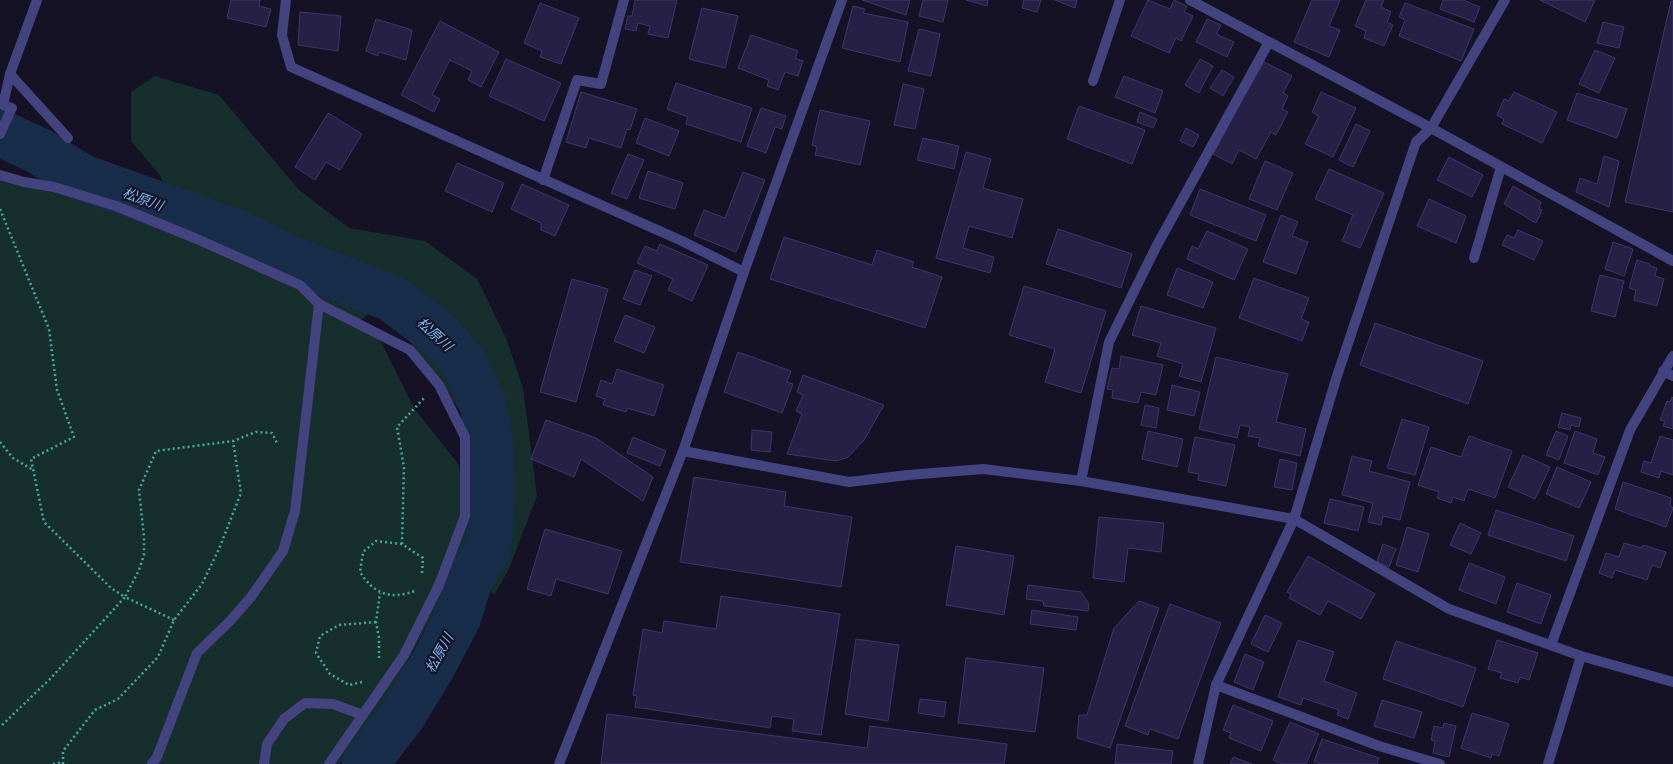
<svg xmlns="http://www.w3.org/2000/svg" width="1673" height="764" viewBox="0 0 1673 764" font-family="'Space Grotesk','Noto Sans JP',sans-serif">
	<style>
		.green { fill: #162f2d }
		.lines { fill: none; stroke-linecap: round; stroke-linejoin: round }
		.river { stroke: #172d4a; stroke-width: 47 }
		.building { fill: #262144; stroke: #3e356e }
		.path { stroke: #3eaca0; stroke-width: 2.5; stroke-dasharray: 2 3; stroke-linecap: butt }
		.lane { stroke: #43437f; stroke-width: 10 }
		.street { stroke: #43437f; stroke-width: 10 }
		.labels { text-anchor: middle; stroke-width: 4; stroke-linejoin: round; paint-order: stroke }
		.water-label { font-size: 14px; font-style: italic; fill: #75bcef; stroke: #151226 }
	</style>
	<rect width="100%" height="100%" fill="#151226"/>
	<!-- green -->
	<polygon class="green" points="155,76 219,95 299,190 349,228 425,241 477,279 506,338 523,388 537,496 508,571 494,595 474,572 490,452 381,302 358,323 377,334 414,408 459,465 468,551 373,724 339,764 0,764 0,175 107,204 188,235 159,174 131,141 131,92"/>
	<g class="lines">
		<!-- river -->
		<polyline class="river" points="0,133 39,151 81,177 237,233 295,261 391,298 436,332 466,365 483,405 491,452 492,501 488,549 469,580 458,617 434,663 402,716 365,764"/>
	</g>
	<!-- building -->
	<g class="building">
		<polygon points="231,0 260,0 259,6 271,9 266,27 227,18"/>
		<polygon points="635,0 677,0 668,38 648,34 650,26 638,23 636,31 625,29 628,16 632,16"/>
		<polygon points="862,0 910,0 906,15"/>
		<polygon points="923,0 948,0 943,22 919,16"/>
		<polygon points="966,0 988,0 987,6"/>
		<polygon points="1024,0 1041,0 1037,12 1022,8"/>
		<polygon points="1055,0 1077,0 1075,8"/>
		<polygon points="1148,0 1170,9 1174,0 1187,6 1184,12 1193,16 1181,41 1176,38 1169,53 1131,36"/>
		<polygon points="1312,0 1340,0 1329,26 1340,30 1329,57 1294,42"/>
		<polygon points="1366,0 1384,0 1381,7 1391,12 1387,22 1393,25 1384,46 1364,38 1366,31 1355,26"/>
		<polygon points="1443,0 1463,0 1480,7 1474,22 1440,9"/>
		<polygon points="1540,0 1595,0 1585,22"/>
		<polygon points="1671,1 1673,1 1673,212 1625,202"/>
		<polygon points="540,3 579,18 561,64 540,57 542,51 524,43"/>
		<polygon points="1405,3 1474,29 1461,61 1399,36 1405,20 1399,17"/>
		<polygon points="853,6 865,9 863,13 908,22 900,62 842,48"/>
		<polygon points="702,8 738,16 725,68 689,59"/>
		<polygon points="300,12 341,16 338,51 298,45"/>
		<polygon points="376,19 412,30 406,60 379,52 378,56 366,51"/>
		<polygon points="1207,19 1221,25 1216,34 1234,42 1227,57 1196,42"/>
		<polygon points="440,21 499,52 481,87 468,80 472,71 450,60 432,95 440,99 434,112 401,95"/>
		<polygon points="1603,22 1624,27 1619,48 1597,43"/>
		<polygon points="919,29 940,34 931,76 908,71"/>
		<polygon points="751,35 798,51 795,58 803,61 798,76 785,72 778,90 767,86 769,80 738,68"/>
		<polygon points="1595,50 1615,58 1599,93 1579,84"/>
		<polygon points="506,59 561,83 544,121 489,96"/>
		<polygon points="1200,59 1213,66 1199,93 1185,85"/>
		<polygon points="1262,61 1292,76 1283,93 1288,96 1282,109 1288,112 1276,135 1271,132 1256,159 1239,150 1232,164 1213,154"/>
		<polygon points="1222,70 1234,77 1223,96 1210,88"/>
		<polygon points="1124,76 1163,91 1155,113 1115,97"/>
		<polygon points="676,83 752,108 741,142 686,124 688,117 667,109"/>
		<polygon points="903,84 924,89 915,129 894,125"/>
		<polygon points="581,92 637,109 630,130 627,129 621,148 589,138 586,148 566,142"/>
		<polygon points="1321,92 1356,108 1333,157 1305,144 1319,116 1312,112"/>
		<polygon points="1514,92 1557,112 1542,143 1502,124 1504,119 1497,115 1504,99 1509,101"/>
		<polygon points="1577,93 1627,109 1617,138 1567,120"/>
		<polygon points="1079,106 1145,130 1132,164 1067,139"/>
		<polygon points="761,108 786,116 782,129 775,127 766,153 747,146"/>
		<polygon points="820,110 870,121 860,165 815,155 817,147 812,145"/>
		<polygon points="1140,112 1157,119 1153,128 1137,122"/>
		<polygon points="328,113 362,134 340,170 326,162 315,180 295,167"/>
		<polygon points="645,118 679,131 669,156 636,143"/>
		<polygon points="1356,124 1370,131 1353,167 1339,160"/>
		<polygon points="1186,128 1199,135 1193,147 1180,141"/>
		<polygon points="923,138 959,146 954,169 917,160"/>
		<polygon points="966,152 991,159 983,188 1023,199 1012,238 969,226 963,248 994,257 990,273 936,258"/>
		<polygon points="628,154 644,160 627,199 611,193"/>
		<polygon points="1604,156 1619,161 1609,207 1576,192 1580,178 1597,184"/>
		<polygon points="1449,157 1483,175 1472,197 1437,180"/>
		<polygon points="1265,161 1293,173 1277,210 1249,199"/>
		<polygon points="457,163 504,183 492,212 445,191"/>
		<polygon points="1329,169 1384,193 1360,248 1342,241 1353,215 1315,199"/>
		<polygon points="648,171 683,183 675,209 639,198"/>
		<polygon points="743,172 765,180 736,252 694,235 704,210 725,218"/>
		<polygon points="522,184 569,205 555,236 541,230 541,223 511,209"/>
		<polygon points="1513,186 1541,202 1539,209 1542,210 1536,223 1504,204"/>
		<polygon points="1200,189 1266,215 1256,241 1190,215"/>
		<polygon points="1429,199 1466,216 1456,243 1417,226"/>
		<polygon points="1281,215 1298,222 1292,236 1308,242 1296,274 1263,262"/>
		<polygon points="1058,229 1132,254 1121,288 1046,264"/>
		<polygon points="1518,230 1543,241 1534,260 1502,245 1507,235 1514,238"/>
		<polygon points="1207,231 1248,249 1234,280 1187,259 1192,246 1198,249"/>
		<polygon points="784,237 872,265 877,250 914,262 912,267 942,277 925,328 770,279"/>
		<polygon points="1613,242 1633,249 1624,276 1605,269"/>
		<polygon points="660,244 708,265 692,301 668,290 673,279 637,263 645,246 657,251"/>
		<polygon points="1637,260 1650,264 1650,266 1657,268 1655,276 1664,279 1657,306 1634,300 1636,290 1629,288"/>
		<polygon points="1177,268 1213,282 1203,308 1167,295"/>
		<polygon points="635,270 652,276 640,305 623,299"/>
		<polygon points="1600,275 1624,281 1615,317 1591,311"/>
		<polygon points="1254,278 1309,298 1301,319 1309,322 1302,341 1239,318"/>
		<polygon points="572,279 608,289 576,402 540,392"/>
		<polygon points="1024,286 1106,311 1081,393 1045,382 1055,349 1009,335"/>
		<polygon points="1141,306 1216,328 1201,382 1179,376 1183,364 1157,356 1161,343 1132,335"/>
		<polygon points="625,315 655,327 644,353 614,341"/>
		<polygon points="1375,323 1483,361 1468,404 1360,365"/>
		<polygon points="738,352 791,371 787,382 793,384 782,413 724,392"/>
		<polygon points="1121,356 1163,365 1156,395 1141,392 1138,403 1112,398 1113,390 1107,389 1112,368 1119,369"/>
		<polygon points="1216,357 1288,374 1276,422 1306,429 1300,456 1258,446 1260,438 1248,436 1250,427 1240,425 1237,438 1199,429"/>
		<polygon points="617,369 664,385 654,416 627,408 626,412 603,405 605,399 596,396 601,380 612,384"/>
		<polygon points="803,375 884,405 864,440 848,457 836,461 787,454 802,414 796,411 803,395 797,392"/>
		<polygon points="1172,385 1200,392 1194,416 1167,410"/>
		<polygon points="1672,397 1673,398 1673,429 1663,426 1665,421 1660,420 1667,401 1670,402"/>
		<polygon points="1145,405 1159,408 1156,428 1141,425"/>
		<polygon points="1562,413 1581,418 1579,427 1571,425 1570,430 1558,427"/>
		<polygon points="1402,419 1429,427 1415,475 1387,468"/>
		<polygon points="546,420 596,438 653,477 643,501 581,459 574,477 531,459"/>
		<polygon points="752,430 772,432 770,452 751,450"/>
		<polygon points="1148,431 1183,439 1177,467 1142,459"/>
		<polygon points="1556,431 1568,436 1559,460 1546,455"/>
		<polygon points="1575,431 1597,439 1593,453 1605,457 1598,475 1564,463"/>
		<polygon points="1469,436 1512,451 1495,498 1468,489 1464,501 1453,497 1451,503 1437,498 1439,492 1418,485 1431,447 1461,457"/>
		<polygon points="1660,436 1673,440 1673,475 1661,471 1659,478 1641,472 1644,461 1651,463"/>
		<polygon points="633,437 666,451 660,466 627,453"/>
		<polygon points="1195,437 1235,445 1226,486 1198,480 1199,474 1188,472"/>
		<polygon points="1523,455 1550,467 1535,499 1508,487"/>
		<polygon points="1352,456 1372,461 1369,471 1410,482 1400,520 1383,516 1381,525 1368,522 1373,503 1342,495"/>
		<polygon points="1280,459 1297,463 1292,490 1274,487"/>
		<polygon points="1557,467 1591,482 1579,508 1546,494"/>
		<polygon points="694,477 786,492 784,506 852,517 841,587 680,562"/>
		<polygon points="1623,482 1671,498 1670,505 1673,508 1666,527 1615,509"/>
		<polygon points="1330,499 1364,507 1358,531 1324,523"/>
		<polygon points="1496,510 1574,536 1566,561 1488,535"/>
		<polygon points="1099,517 1164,523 1161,552 1128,548 1124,582 1093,578"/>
		<polygon points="1460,523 1481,533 1471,554 1450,545"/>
		<polygon points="1407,527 1429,534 1418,572 1396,565"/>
		<polygon points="545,529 622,551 608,594 556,579 551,596 527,589"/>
		<polygon points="1624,543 1642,548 1643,545 1666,552 1660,568 1652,565 1647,580 1615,570 1612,578 1599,573 1606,553 1619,557"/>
		<polygon points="1383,544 1396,549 1389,567 1377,562"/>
		<polygon points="956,546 1014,556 1004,615 946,605"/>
		<polygon points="1308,556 1375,594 1361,619 1328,601 1320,615 1289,598 1291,594 1287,592"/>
		<polygon points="1469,563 1505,577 1496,604 1459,590"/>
		<polygon points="1517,583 1551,595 1541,624 1507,612"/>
		<polygon points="1028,585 1081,592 1089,604 1088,611 1044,606 1043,601 1026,599"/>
		<polygon points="721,596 840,614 821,735 792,731 794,719 772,716 770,728 635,707 637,696 633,695 643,629 662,633 664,621 716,629"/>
		<polygon points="1139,601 1159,608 1110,748 1077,738 1079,715 1087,715 1114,628"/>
		<polygon points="1170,604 1221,623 1178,739 1150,729 1148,735 1125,726"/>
		<polygon points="1032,610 1078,617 1076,630 1030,624"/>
		<polygon points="1265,615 1282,623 1268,652 1251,644"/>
		<polygon points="856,639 899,645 888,721 845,714"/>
		<polygon points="1298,640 1334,652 1324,681 1357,693 1348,719 1337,715 1339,710 1303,698 1301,705 1278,697"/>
		<polygon points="1497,640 1538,653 1529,680 1520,677 1518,683 1500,678 1502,673 1488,669"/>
		<polygon points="1396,641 1476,668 1463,707 1383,679"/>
		<polygon points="1245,654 1264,662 1253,690 1234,682"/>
		<polygon points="966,658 1044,668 1035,732 958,723"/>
		<polygon points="920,699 946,702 944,717 918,713"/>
		<polygon points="1382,700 1422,712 1414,738 1374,726"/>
		<polygon points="1233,705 1273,721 1261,751 1229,738 1231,733 1223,730"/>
		<polygon points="1472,713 1509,724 1499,756 1492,754 1491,758 1461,748"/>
		<polygon points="607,714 867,748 870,726 1007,744 1004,764 601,764"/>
		<polygon points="1290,722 1319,734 1306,764 1282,764 1273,760"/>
		<polygon points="1444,723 1456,726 1449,757 1433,753 1435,741 1431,740 1434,726 1443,728"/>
		<polygon points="1322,739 1379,758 1377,764 1321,764 1314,762"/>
		<polygon points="1117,744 1173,751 1171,764 1115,764"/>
		<polygon points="1233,757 1252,764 1230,764"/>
	</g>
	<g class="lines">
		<!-- path -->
		<g class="path">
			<polyline points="0,209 49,329 57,390 74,437 31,459 44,522 111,588 125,597 51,678 0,727"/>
			<polyline points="0,442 13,458 33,470"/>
			<path d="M402,544l-26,-3 -13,11 -3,20c14,22 30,28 55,19"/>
			<polyline points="422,573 423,558 402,544 404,467 397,427 425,397"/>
			<polyline points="174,620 125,597 139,570 144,555 144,537 139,490 156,451 233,441 256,432 272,433 277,443"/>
			<polyline points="379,658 379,638 376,622 380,593"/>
			<polyline points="362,682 349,685 330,674 316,653 320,636 339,625 376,622"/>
			<polyline points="53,764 63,762"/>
			<polyline points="63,764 63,751 95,710 118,699 158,657 174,620 202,584 219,549 241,493 233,441"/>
		</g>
		<!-- lane -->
		<g class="lane">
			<polyline points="10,74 68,138"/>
			<polyline points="0,134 12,108 3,105 10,74 37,0"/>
			<polyline points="0,175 24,182 54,187 116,206 197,239 300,285 319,304 295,511 283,551 251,597 229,622 197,653 157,757 152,764"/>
			<polyline points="319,304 410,350 439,385 465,437 465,516 439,585 404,655 329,764"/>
			<polyline points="264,764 267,744 284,719 305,703 333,704 363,715"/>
		</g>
		<!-- street -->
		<g class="street">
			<polyline points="286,0 282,35 291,67 682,241 744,272"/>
			<polyline points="1190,0 1431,128 1673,261"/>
			<polyline points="1093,81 1120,0"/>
			<polyline points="543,180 577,80 601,84 624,0"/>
			<polyline points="1474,258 1501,167"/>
			<polyline points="1663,371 1673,376"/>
			<polyline points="683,451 849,482 908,475 983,469 1081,481 1294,519 1449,609 1581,656 1673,682"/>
			<polyline points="1081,481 1109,342 1156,247 1269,42"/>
			<polyline points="1551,645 1630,430 1673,356"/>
			<polyline points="1216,685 1379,746 1440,764"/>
			<polyline points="559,764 683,451 744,272 842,0"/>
			<polyline points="1198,764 1216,685 1294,519 1337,376 1416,142 1431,128 1505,0"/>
			<polyline points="1548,764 1581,656"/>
		</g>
	</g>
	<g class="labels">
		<!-- water labels -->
		<g class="water-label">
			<text transform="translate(143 199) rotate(20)" y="5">松原川</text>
			<text transform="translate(435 334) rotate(42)" y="5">松原川</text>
			<text transform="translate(439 653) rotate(-61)" y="5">松原川</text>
		</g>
	</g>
</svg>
